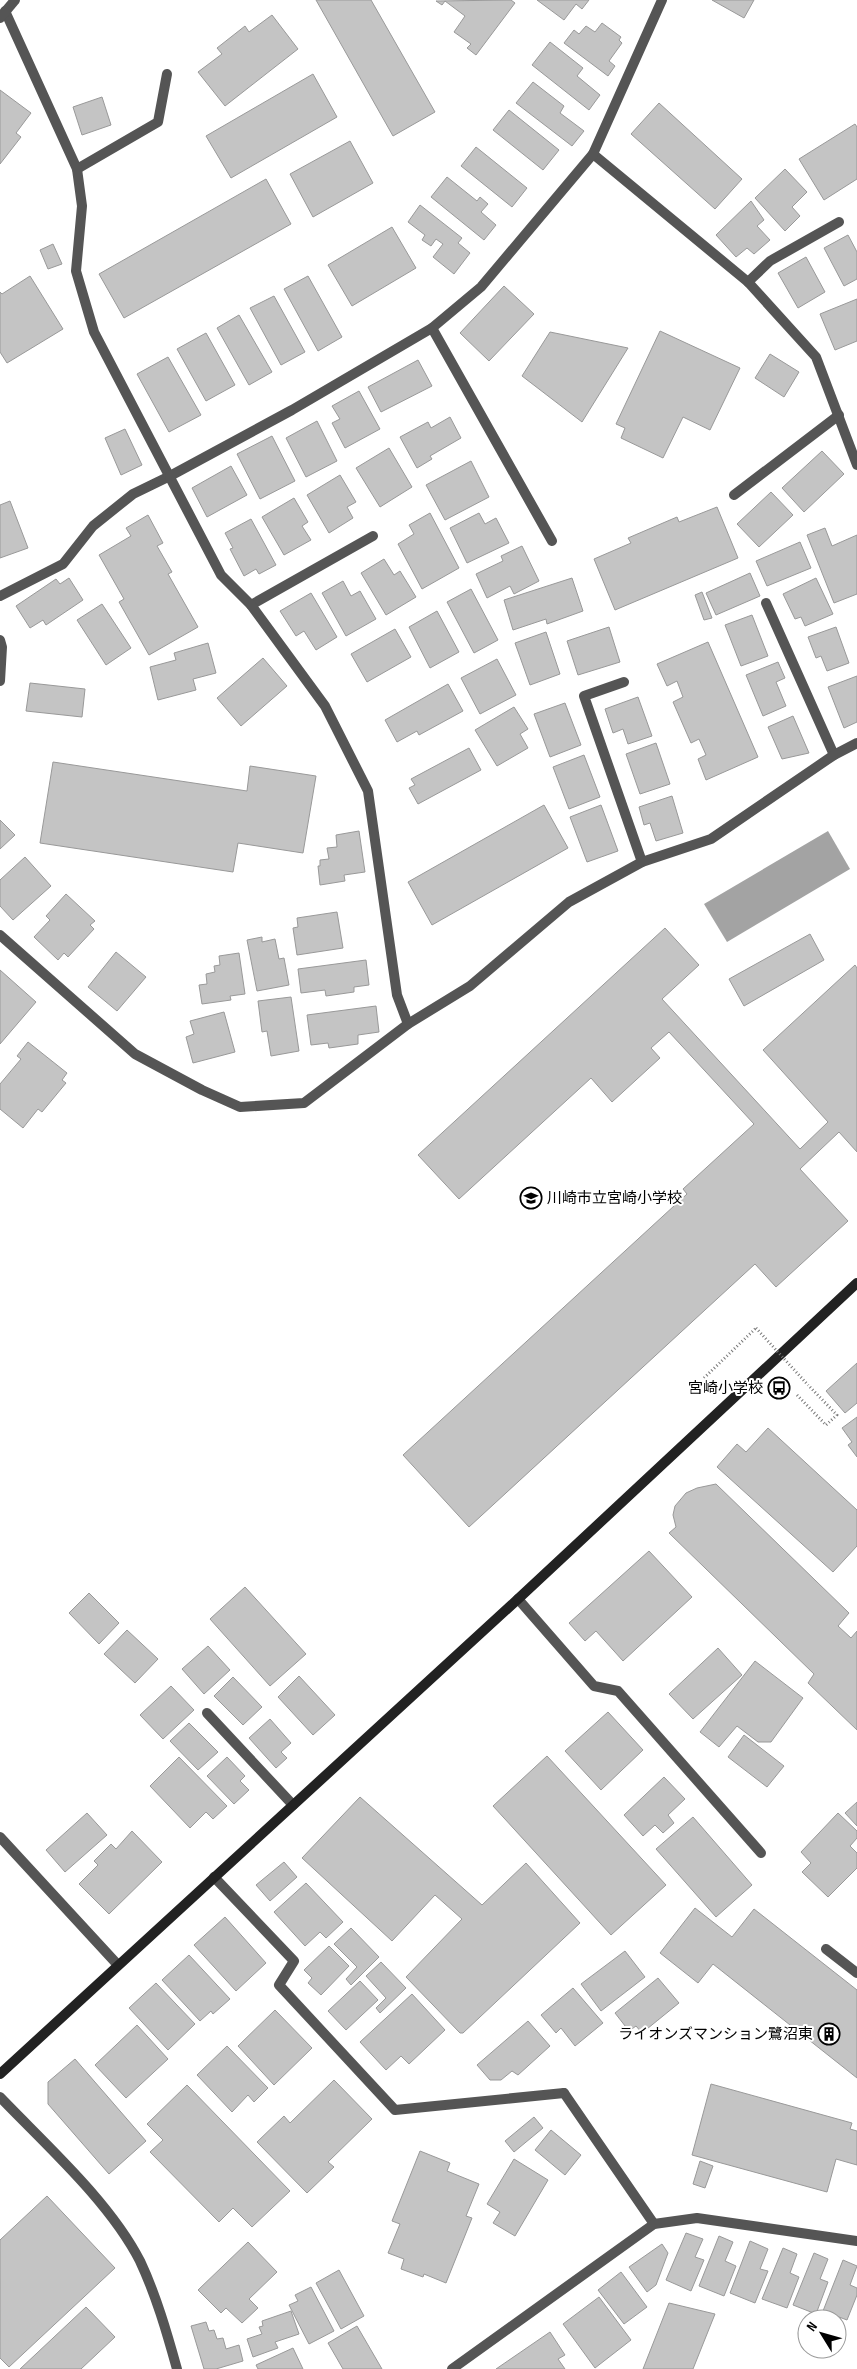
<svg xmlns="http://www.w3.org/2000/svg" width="857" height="2369" viewBox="0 0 857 2369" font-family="'Sofia Sans Condensed','Noto Sans JP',sans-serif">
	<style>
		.water { fill: #a3a3a3 }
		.building { fill: #c4c4c4; stroke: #999 }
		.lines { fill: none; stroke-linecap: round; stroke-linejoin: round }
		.path { stroke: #777; stroke-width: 3; stroke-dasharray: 1 2.5; stroke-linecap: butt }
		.lane { stroke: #555; stroke-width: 10 }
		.street { stroke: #555; stroke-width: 10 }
		.secondary { stroke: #222; stroke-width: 10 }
		.path-bridge { stroke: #777; stroke-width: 3; stroke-dasharray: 1 2.5; stroke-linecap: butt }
		.labels { text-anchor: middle; stroke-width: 4; stroke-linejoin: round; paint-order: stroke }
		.poi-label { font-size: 15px; fill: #000; stroke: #fff; text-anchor: end }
	</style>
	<rect width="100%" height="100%" fill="#fff"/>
	<!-- water -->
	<polygon class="water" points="828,831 850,869 727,942 704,904"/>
	<!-- building -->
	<g class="building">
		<polygon points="316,0 371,0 435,112 393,136"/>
		<polygon points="511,0 515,3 476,55 467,48 471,44 454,32 465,16 445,1 442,5 436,1"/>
		<polygon points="537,0 589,0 582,9 576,4 564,20"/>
		<polygon points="712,0 754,0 744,18"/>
		<polygon points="272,15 298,49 225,106 198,72 222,54 217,48 245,26 249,32"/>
		<polygon points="602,23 621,37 619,40 622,43 609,61 615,66 608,76 564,43 574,30 579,34 586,26 595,32"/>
		<polygon points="550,42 583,68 577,76 600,95 589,110 532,65"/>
		<polygon points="313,74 337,117 231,178 206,136"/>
		<polygon points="533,82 564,106 560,113 584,131 572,146 516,103"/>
		<polygon points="0,90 31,113 16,133 21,137 0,164"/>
		<polygon points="102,97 111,125 82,135 73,107"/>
		<polygon points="659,103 742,179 715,209 631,134"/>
		<polygon points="509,110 559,150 543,170 493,130"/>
		<polygon points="855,124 857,127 857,179 824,200 799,159"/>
		<polygon points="350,141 373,183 313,217 290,174"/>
		<polygon points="476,147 527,188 512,207 461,166"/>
		<polygon points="785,169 807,192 792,207 800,216 785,231 755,198"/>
		<polygon points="447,177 477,201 480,197 488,204 481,212 496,225 484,240 431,197"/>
		<polygon points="266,179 291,224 124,318 99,274"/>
		<polygon points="751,201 764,220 757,226 770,240 754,254 747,248 736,257 716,235"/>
		<polygon points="420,205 462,238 458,243 470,253 454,274 433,257 443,244 436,239 431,246 422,240 425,235 408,222"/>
		<polygon points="392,227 416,268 352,306 328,265"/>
		<polygon points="848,235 857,252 857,279 844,286 824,248"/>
		<polygon points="53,244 62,264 48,269 40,250"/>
		<polygon points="806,257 825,292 798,308 778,273"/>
		<polygon points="30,276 63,329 7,363 0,352 0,292 2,294"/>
		<polygon points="308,276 342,337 318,351 284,289"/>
		<polygon points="504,286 534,314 489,361 460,333"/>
		<polygon points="274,296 305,352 281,365 250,308"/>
		<polygon points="857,299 857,341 835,350 820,314"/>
		<polygon points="239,315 272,372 249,385 217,328"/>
		<polygon points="660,331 740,368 710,430 683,417 663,458 621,438 625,428 616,424"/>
		<polygon points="550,332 628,348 582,422 522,376"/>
		<polygon points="206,333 235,385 206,401 177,349"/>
		<polygon points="770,354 799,372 784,397 755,378"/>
		<polygon points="168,357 201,415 169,432 137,374"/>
		<polygon points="418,360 432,386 381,412 368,387"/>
		<polygon points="359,391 380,429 345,448 332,423 340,419 332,406"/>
		<polygon points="450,417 461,438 430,456 432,459 417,468 400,437 428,422 431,428"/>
		<polygon points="317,421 337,461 306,477 286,438"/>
		<polygon points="125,429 142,465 121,475 105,438"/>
		<polygon points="272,436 295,481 260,499 237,454"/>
		<polygon points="389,448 412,487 380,507 356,468"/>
		<polygon points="822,451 844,474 804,512 782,488"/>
		<polygon points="471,461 489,497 445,520 426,485"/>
		<polygon points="231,466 247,495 207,517 192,488"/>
		<polygon points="340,475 356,502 347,507 353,518 329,533 307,495"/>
		<polygon points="771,492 793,515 759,547 737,524"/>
		<polygon points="294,498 308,522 302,526 311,540 284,555 262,517"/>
		<polygon points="10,501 28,548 0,558 0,505"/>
		<polygon points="717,507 738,558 615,610 594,559 631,543 628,538 677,517 679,522"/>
		<polygon points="430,513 459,568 422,589 398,544 414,534 409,525"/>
		<polygon points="479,513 485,524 496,518 509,543 467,563 450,528"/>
		<polygon points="148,515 163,543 157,546 172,572 168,574 198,627 149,655 119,602 124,599 99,555 131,536 126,528"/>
		<polygon points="251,519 276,565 259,574 256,569 244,576 230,549 233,548 225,533"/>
		<polygon points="825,528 832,546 857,535 857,594 834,603 807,535"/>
		<polygon points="800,542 811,568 767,586 756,561"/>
		<polygon points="522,546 539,581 514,594 510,586 487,598 476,574 503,561 501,556"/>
		<polygon points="384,559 394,575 400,571 416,597 386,615 361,573"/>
		<polygon points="750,573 760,596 716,615 706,593"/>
		<polygon points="69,578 83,600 46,625 43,620 30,628 16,606 56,579 60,584"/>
		<polygon points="572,578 583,611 547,624 546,619 513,630 504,600"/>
		<polygon points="816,578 833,614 805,626 801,617 795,619 783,594"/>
		<polygon points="343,581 351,596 360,591 376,619 346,636 322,593"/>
		<polygon points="471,589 498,640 474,653 447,602"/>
		<polygon points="702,592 712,618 704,620 695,595"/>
		<polygon points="311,593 337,637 316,650 304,631 296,636 280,611"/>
		<polygon points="102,604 131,648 106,665 77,620"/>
		<polygon points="437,611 459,652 430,668 409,627"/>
		<polygon points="752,615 768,656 741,666 725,625"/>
		<polygon points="609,627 620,662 578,675 567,641"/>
		<polygon points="836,627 849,663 827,671 821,656 816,658 808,637"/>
		<polygon points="395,629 411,657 367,682 351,654"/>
		<polygon points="546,632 560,674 530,685 515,643"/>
		<polygon points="708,642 758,757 706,780 698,759 706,755 699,739 691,743 673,702 683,697 677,681 667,686 657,664"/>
		<polygon points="208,643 216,673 193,679 196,690 158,700 150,667 176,660 174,653"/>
		<polygon points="263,658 287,686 241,726 217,698"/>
		<polygon points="497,659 516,695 480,714 461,678"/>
		<polygon points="778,662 785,678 776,682 786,706 763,716 746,675"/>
		<polygon points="857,676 857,722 844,728 828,687"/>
		<polygon points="30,683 85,689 82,717 26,711"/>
		<polygon points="448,684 463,711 419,735 417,731 397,742 385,720"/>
		<polygon points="638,697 652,736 628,744 623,729 613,733 605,709"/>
		<polygon points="565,703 581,745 550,757 534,714"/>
		<polygon points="514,707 528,729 520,734 528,748 497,766 475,730"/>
		<polygon points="793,716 809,753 782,759 768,727"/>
		<polygon points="656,743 670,784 640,794 626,754"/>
		<polygon points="469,748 481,770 418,804 409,788 415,785 411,779"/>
		<polygon points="584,755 600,797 569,809 553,767"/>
		<polygon points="53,762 247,791 250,766 316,776 303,853 238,843 233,872 40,843"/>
		<polygon points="672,796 683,833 656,841 650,823 644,825 639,807"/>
		<polygon points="544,805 568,848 432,925 408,882"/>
		<polygon points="601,805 618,851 587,862 570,817"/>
		<polygon points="0,820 15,835 0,849"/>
		<polygon points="359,831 365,872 344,875 345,881 320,885 318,866 320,866 320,860 329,859 327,848 337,847 336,835"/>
		<polygon points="25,857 51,886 13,920 0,906 0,880"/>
		<polygon points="66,894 95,921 90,925 94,929 68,957 64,953 58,960 34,937 50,920 46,916"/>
		<polygon points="337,912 343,948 297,955 293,928 298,927 297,918"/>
		<polygon points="665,928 699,965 662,999 800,1149 828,1122 763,1050 855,965 857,968 857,1152 839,1132 800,1169 848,1221 776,1287 755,1264 469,1527 403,1455 687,1194 683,1189 754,1124 669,1032 651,1048 660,1058 612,1102 591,1078 459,1199 418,1155"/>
		<polygon points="810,934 824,960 744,1006 729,979"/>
		<polygon points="262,937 262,942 275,939 279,959 284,958 289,985 257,991 247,940"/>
		<polygon points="116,952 146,977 117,1011 88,987"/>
		<polygon points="239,953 245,994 230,996 231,1000 202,1004 199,985 207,984 206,974 215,972 214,966 220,965 219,956"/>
		<polygon points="366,960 369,985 354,987 354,992 326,996 325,990 301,993 298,969"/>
		<polygon points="0,970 36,1002 0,1044"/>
		<polygon points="291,997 299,1051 271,1056 267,1031 262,1032 258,1001"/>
		<polygon points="376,1006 379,1032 358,1035 358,1044 329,1048 328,1043 311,1045 307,1015"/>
		<polygon points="224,1012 235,1052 193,1063 186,1037 194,1034 190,1021"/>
		<polygon points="28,1042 67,1073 62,1080 66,1083 42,1112 38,1109 23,1128 0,1109 0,1084 21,1059 17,1056"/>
		<polygon points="857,1363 857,1403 845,1413 826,1391"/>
		<polygon points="857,1417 857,1457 848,1445 852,1442 842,1428"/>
		<polygon points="768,1428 857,1510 857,1546 833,1572 717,1467 737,1444 746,1452"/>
		<polygon points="716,1484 849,1613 838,1626 851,1638 857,1631 857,1730 808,1683 814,1674 669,1533 676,1527 673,1515 675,1506 686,1493 697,1488"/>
		<polygon points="649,1551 692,1597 623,1661 596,1631 585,1641 569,1623"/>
		<polygon points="245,1587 306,1654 270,1686 210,1619"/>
		<polygon points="89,1593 119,1623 99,1644 69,1613"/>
		<polygon points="127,1630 158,1659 135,1683 104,1654"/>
		<polygon points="208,1646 230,1670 204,1694 182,1669"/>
		<polygon points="718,1648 742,1675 693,1719 669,1694"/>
		<polygon points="755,1661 803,1698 771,1742 758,1742 737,1726 719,1747 700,1732"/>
		<polygon points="299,1676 335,1715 313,1735 278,1697"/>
		<polygon points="233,1677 262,1707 243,1725 214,1696"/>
		<polygon points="171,1686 194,1710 163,1739 140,1715"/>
		<polygon points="608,1712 643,1750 601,1790 565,1751"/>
		<polygon points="270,1719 291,1743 281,1752 287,1758 276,1768 249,1738"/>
		<polygon points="189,1723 218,1752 198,1770 170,1741"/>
		<polygon points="744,1735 784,1766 767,1787 728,1757"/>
		<polygon points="547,1756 666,1885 611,1935 493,1806"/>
		<polygon points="179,1757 227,1806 213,1819 206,1812 190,1828 150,1786"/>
		<polygon points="227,1757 245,1776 240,1781 249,1790 234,1804 207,1776"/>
		<polygon points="664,1777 685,1799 668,1815 674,1823 663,1833 655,1825 643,1836 624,1815"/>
		<polygon points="360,1797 482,1905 526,1863 580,1923 463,2033 460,2033 406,1977 462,1919 435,1895 392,1941 302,1858"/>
		<polygon points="857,1802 857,1826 845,1813"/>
		<polygon points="87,1813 107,1835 65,1872 46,1850"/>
		<polygon points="838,1813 857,1831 857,1838 850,1846 857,1853 857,1868 828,1897 802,1872 811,1863 801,1852"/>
		<polygon points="693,1817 752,1885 716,1917 656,1849"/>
		<polygon points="132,1831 162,1862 109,1914 79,1884 98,1865 94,1861 111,1844 116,1849"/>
		<polygon points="284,1862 297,1877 270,1901 256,1885"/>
		<polygon points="306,1883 343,1922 326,1938 320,1932 305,1946 274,1912"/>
		<polygon points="695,1908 732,1937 754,1909 857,1990 857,2078 713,1964 698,1983 660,1953"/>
		<polygon points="225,1917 266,1963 236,1991 194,1945"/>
		<polygon points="351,1928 379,1957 351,1985 346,1979 357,1967 334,1944"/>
		<polygon points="329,1946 349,1966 321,1995 308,1983 312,1978 304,1970"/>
		<polygon points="625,1951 645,1977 601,2011 581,1984"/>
		<polygon points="189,1955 230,1999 213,2014 211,2011 200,2021 162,1980"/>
		<polygon points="381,1962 406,1988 380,2013 376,2008 386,1998 366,1976"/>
		<polygon points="658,1978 679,2003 642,2033 636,2026 629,2031 615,2013"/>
		<polygon points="360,1981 378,2000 346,2030 328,2011"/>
		<polygon points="156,1983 195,2024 168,2050 129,2008"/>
		<polygon points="573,1988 603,2023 575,2046 561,2028 556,2033 541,2015"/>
		<polygon points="412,1994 445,2030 409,2064 401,2056 386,2070 360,2042"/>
		<polygon points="275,2010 312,2048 274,2085 238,2046"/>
		<polygon points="528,2021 550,2046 518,2075 512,2071 501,2080 490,2080 477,2065"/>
		<polygon points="137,2025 168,2059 126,2098 95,2065"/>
		<polygon points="227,2046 268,2088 254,2102 248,2095 232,2112 197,2075"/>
		<polygon points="75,2059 146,2141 109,2174 48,2104 48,2082"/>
		<polygon points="334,2080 372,2119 328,2162 334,2167 307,2193 257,2142 284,2116 290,2123"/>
		<polygon points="711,2084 852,2123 850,2129 857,2131 857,2165 836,2159 827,2192 692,2155"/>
		<polygon points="187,2085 290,2191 252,2227 233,2208 219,2222 150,2152 163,2140 147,2124"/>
		<polygon points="534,2117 543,2128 514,2152 505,2141"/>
		<polygon points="551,2130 581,2155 565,2175 535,2150"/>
		<polygon points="420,2151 450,2163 447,2171 479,2184 466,2216 472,2218 446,2283 424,2274 423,2277 401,2269 404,2259 388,2253 400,2224 392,2221"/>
		<polygon points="514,2159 548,2180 515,2236 493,2223 500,2212 487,2204"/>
		<polygon points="700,2161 713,2166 705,2188 693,2184"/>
		<polygon points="47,2196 115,2268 9,2367 0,2358 0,2240"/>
		<polygon points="686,2233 703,2239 695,2257 704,2260 691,2291 666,2280"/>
		<polygon points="719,2236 733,2242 725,2261 736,2266 724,2296 699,2286"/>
		<polygon points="750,2241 768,2249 760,2269 768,2271 755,2303 730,2293"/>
		<polygon points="248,2242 277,2272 249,2299 258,2308 242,2323 226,2308 221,2313 198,2290"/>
		<polygon points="662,2244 668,2253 656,2285 647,2292 629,2267"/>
		<polygon points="783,2248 797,2254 790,2273 799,2277 787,2308 762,2299"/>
		<polygon points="814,2253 828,2259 820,2279 828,2282 816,2314 793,2305"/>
		<polygon points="843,2260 857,2266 850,2285 857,2288 857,2295 847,2320 823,2311"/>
		<polygon points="339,2270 364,2316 341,2329 316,2283"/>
		<polygon points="621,2272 647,2307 624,2324 598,2290"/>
		<polygon points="311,2287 334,2331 309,2344 289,2305 298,2301 295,2295"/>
		<polygon points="599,2297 631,2340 595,2368 563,2324"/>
		<polygon points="669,2303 715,2314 693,2369 643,2369"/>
		<polygon points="86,2307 115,2337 81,2369 20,2369"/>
		<polygon points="291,2311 299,2334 275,2342 278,2348 253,2357 247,2339 262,2334 259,2327 263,2326 262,2321"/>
		<polygon points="206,2322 209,2331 214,2330 217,2339 223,2338 226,2349 239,2345 243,2361 216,2369 204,2369 191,2326"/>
		<polygon points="357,2326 382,2369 343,2369 328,2343"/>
		<polygon points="550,2332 565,2355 558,2359 565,2369 496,2369"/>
		<polygon points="293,2348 303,2369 258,2369 256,2365"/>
	</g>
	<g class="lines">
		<!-- path -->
		<g class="path">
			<polyline points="704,1378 756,1328"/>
			<polyline points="797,1395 826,1425 837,1415 808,1385"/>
		</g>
		<!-- lane -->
		<g class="lane">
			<polyline points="77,169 158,122 167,74"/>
			<polyline points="748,282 770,261 839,222"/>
			<polyline points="432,328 552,541"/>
			<polyline points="734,495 839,415"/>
			<polyline points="0,596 63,564 93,526 133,494 170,476"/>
			<polyline points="766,603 834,755"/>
			<polyline points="251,605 373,536"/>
			<polyline points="624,682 584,696 642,862"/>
			<polyline points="518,1599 594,1686 618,1691 761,1853"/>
			<polyline points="207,1713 293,1805"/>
			<polyline points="214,1877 294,1961 279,1985 395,2110 564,2093"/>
			<polyline points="826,1949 857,1973"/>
		</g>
		<!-- street -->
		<g class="street">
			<polyline points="5,11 77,169 82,206 76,271 94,332 221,575 251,605 325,706 368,791 397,995 408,1024"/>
			<polyline points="0,18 15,0"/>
			<polyline points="593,154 748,282 816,357 857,465"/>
			<polyline points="170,476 292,410 432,328 481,287 593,154 662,0"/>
			<polyline points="0,640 2,647 0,681"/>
			<polyline points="0,935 135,1054 202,1090 240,1107 304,1103 408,1024 470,986 569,902 642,862 711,839 834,755 857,743"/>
			<polyline points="0,1837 117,1964"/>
			<polyline points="564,2093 654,2224"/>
			<path d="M0,2097c46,48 110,105 140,164 16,34 27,72 37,108"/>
			<polyline points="452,2369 654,2224 697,2218 857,2241"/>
		</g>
		<!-- secondary -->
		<polyline class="secondary" points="0,2074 518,1599 857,1283"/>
		<!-- path-bridge -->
		<polyline class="path-bridge" points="756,1328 808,1385"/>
	</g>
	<!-- icons -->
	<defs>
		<g id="school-ring" transform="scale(1.125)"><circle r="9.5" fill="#fff" stroke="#000" stroke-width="1.5"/><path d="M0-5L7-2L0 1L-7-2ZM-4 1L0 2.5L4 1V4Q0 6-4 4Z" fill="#000"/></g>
		<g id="bus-ring" transform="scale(1.125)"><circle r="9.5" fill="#fff" stroke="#000" stroke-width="1.5"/><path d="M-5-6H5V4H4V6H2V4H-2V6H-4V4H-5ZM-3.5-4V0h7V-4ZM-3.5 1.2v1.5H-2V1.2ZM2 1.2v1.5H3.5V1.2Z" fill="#000"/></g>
		<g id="building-ring" transform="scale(1.125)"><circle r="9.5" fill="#fff" stroke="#000" stroke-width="1.5"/><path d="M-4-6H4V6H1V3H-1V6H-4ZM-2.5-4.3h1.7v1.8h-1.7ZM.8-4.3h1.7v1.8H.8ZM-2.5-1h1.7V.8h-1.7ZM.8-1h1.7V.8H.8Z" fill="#000"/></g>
	</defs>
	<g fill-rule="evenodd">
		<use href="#school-ring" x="531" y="1198"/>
		<use href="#bus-ring" x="779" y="1388"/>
		<use href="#building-ring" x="829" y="2034"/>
	</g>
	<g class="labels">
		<!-- poi labels -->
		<g class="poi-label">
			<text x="547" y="1203" text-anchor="start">川崎市立宮崎小学校</text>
			<text x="763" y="1393">宮崎小学校</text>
			<text x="813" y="2039">ライオンズマンション鷺沼東</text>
		</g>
	</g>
	<!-- north arrow -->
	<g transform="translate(822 2334) rotate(307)"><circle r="24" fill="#ffffff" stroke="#999999"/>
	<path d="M0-4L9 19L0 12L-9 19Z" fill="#000000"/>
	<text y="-8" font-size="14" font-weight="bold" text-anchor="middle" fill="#000000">N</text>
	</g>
</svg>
